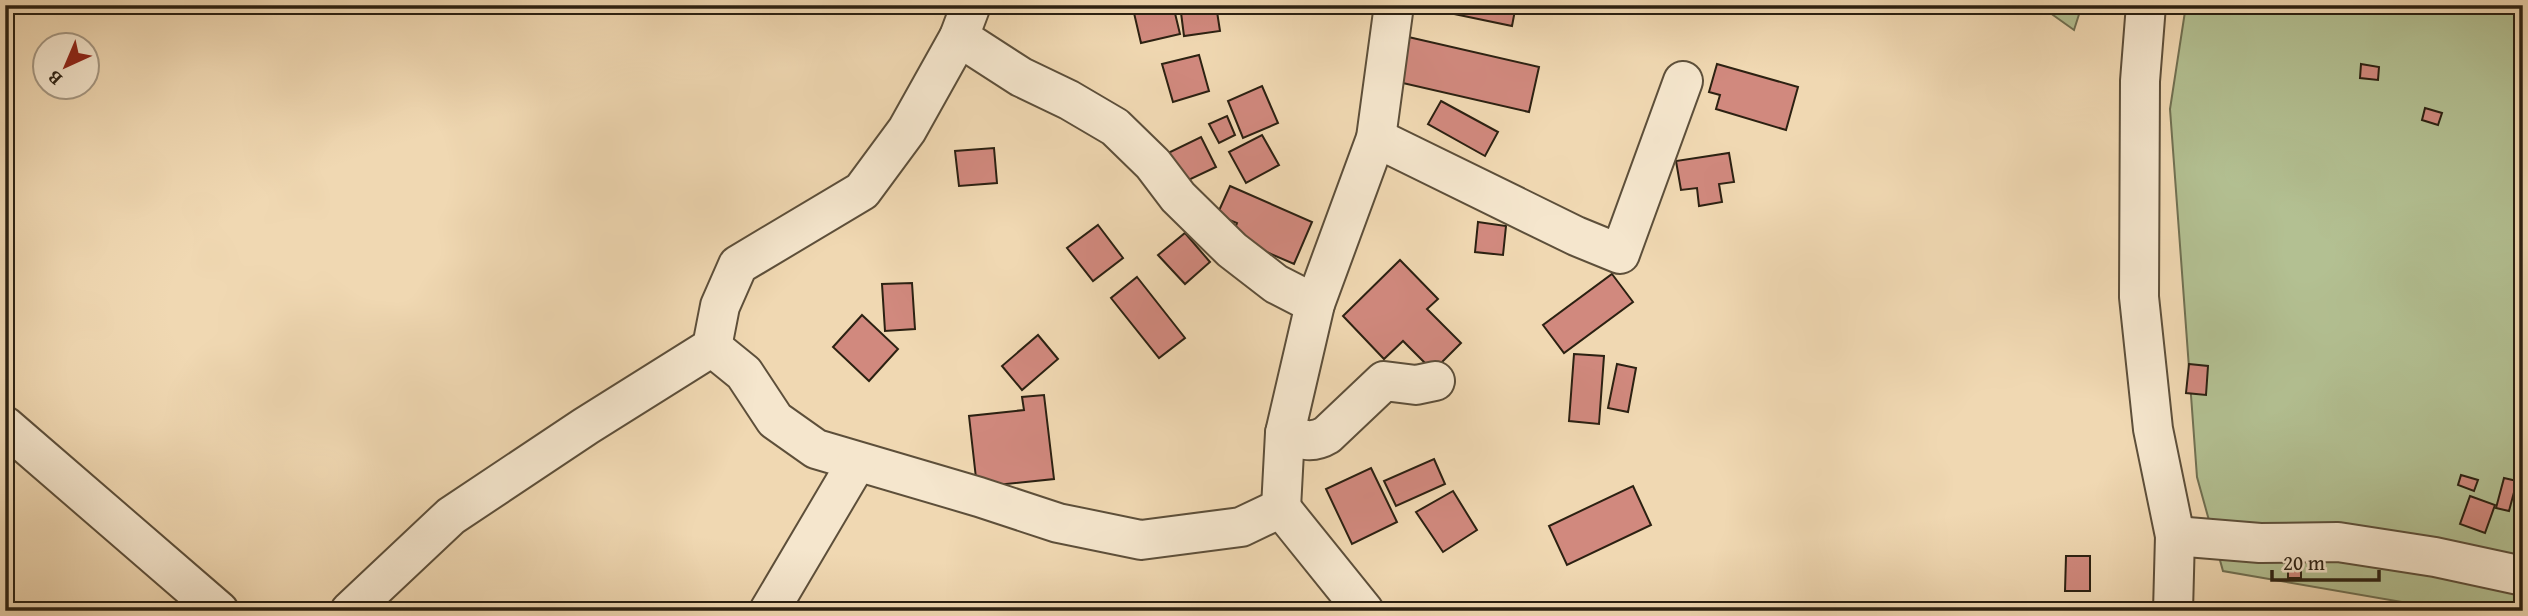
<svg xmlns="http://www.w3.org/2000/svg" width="2528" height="616" font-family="'Gentium Book Plus',serif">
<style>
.green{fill:#b3c092;stroke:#707052;stroke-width:2}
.building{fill:#d1897e;stroke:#2c2112;stroke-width:2}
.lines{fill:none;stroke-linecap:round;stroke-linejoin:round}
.minor-casing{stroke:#5d4f3a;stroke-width:42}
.minor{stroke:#f5e6cd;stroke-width:38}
</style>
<rect width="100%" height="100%" fill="#f0d8b2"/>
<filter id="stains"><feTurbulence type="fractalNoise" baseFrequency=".00286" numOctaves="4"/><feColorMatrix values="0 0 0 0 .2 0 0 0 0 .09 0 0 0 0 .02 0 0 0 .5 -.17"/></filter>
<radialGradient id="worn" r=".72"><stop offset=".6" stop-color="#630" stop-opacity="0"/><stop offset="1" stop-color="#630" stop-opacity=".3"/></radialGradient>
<!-- green -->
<g class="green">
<path d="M2039 5H2082L2074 30Z"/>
<path d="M2186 5H2523V611H2454L2223 571 2197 477 2170 109Z"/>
</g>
<!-- building -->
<g class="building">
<path d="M1166 5H1173L1180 34 1141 43 1134 13Z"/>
<path d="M1180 5H1216L1220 31 1184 36Z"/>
<path d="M1411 5H1516L1512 26Z"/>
<path d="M1404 36 1539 67 1529 112 1394 81Z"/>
<path d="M1199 55 1209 91 1173 102 1162 64Z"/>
<path d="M1717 64 1798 87 1786 130 1716 109 1720 95 1709 92Z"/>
<path d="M2361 64 2379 67 2378 80 2360 78Z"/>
<path d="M1262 86 1278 123 1243 138 1228 101Z"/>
<path d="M1441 101 1498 132 1485 156 1428 124Z"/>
<path d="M2425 108 2442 113 2438 125 2422 120Z"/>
<path d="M1227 116 1235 135 1219 143 1209 124Z"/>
<path d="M1262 135 1279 165 1246 183 1229 152Z"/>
<path d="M1201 137 1216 167 1178 185 1164 155Z"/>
<path d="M994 148 997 183 959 186 955 151Z"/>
<path d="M1729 153 1734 182 1719 184 1722 202 1699 206 1697 188 1681 190 1676 161Z"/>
<path d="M1230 186 1312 222 1294 264 1232 237 1237 223 1217 215Z"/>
<path d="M1478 222 1506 226 1503 255 1475 252Z"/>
<path d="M1098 225 1123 258 1093 281 1067 248Z"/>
<path d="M1185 233 1210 262 1185 284 1158 255Z"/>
<path d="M1400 260 1438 299 1427 309 1461 343 1433 371 1403 341 1384 359 1343 316Z"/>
<path d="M1612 274 1633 302 1564 353 1543 325Z"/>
<path d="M1137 277 1185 338 1159 358 1111 298Z"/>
<path d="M912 283 915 329 885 331 882 284Z"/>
<path d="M862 315 898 349 869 381 833 347Z"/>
<path d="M1038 335 1058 359 1022 390 1002 366Z"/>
<path d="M1574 354 1604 356 1599 424 1569 421Z"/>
<path d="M1617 364 1636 368 1628 412 1608 408Z"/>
<path d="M2189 364 2208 366 2206 395 2186 393Z"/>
<path d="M1044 395 1054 479 977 487 969 416 1024 410 1022 397Z"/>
<path d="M1434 459 1445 484 1396 506 1384 481Z"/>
<path d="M1371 468 1397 522 1352 544 1326 489Z"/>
<path d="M2461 475 2478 480 2474 491 2458 485Z"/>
<path d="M2504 478 2517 481 2509 511 2496 508Z"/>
<path d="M1633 486 1651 525 1567 565 1549 526Z"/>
<path d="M1453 491 1477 530 1443 552 1416 512Z"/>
<path d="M2470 496 2495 505 2485 533 2460 524Z"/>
<path d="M2066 556H2090V591H2065Z"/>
<rect x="2288" y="562" width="13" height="16"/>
</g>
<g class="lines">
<!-- minor casing -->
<g class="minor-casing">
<g id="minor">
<path d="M2146 5 2140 81 2139 297 2153 429 2175 536 2173 611"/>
<path d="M959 37 1021 77 1069 100 1115 127 1153 164 1178 197 1232 250 1276 284 1315 304"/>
<path d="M1376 138 1576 236 1620 254 1683 81"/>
<path d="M712 347 744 373 775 420 816 449 979 497 1058 523 1141 540 1241 527 1281 508 1364 611"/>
<path d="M5 426 219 611"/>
<path d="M1285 433C1301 440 1312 444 1327 435L1384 381 1416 385 1435 381"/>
<path d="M1281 508 1285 433 1315 304 1376 138 1394 5"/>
<path d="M2175 536 2260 543 2338 542 2435 557 2523 576"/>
<path d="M350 611 451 516 586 426 712 347 720 306 738 265 862 191 907 130 959 37 971 5"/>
<path d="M769 611 857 462"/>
</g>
</g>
<!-- minor -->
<use href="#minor" class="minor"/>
</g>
<!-- margin -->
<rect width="2528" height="616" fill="none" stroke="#f0d8b2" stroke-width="28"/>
<rect x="7" y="7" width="2514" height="602" fill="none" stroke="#2c2112" stroke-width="3.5"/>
<rect x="14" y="14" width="2500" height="588" fill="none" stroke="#2c2112" stroke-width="2"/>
<!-- north arrow -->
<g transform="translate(66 66) rotate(224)"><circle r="33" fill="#f5e6cd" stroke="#a59782" stroke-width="2"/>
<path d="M0-5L12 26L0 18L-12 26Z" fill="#8f2418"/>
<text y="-10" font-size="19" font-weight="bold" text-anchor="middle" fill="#2c2112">B</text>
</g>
<!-- scale -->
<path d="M2272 570v10h107v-10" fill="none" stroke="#2c2112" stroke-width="3.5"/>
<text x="2283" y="570" font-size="21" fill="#2c2112" stroke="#f5e6cd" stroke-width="5" paint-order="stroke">20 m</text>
<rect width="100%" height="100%" filter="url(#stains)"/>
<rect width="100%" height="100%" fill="url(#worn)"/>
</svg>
